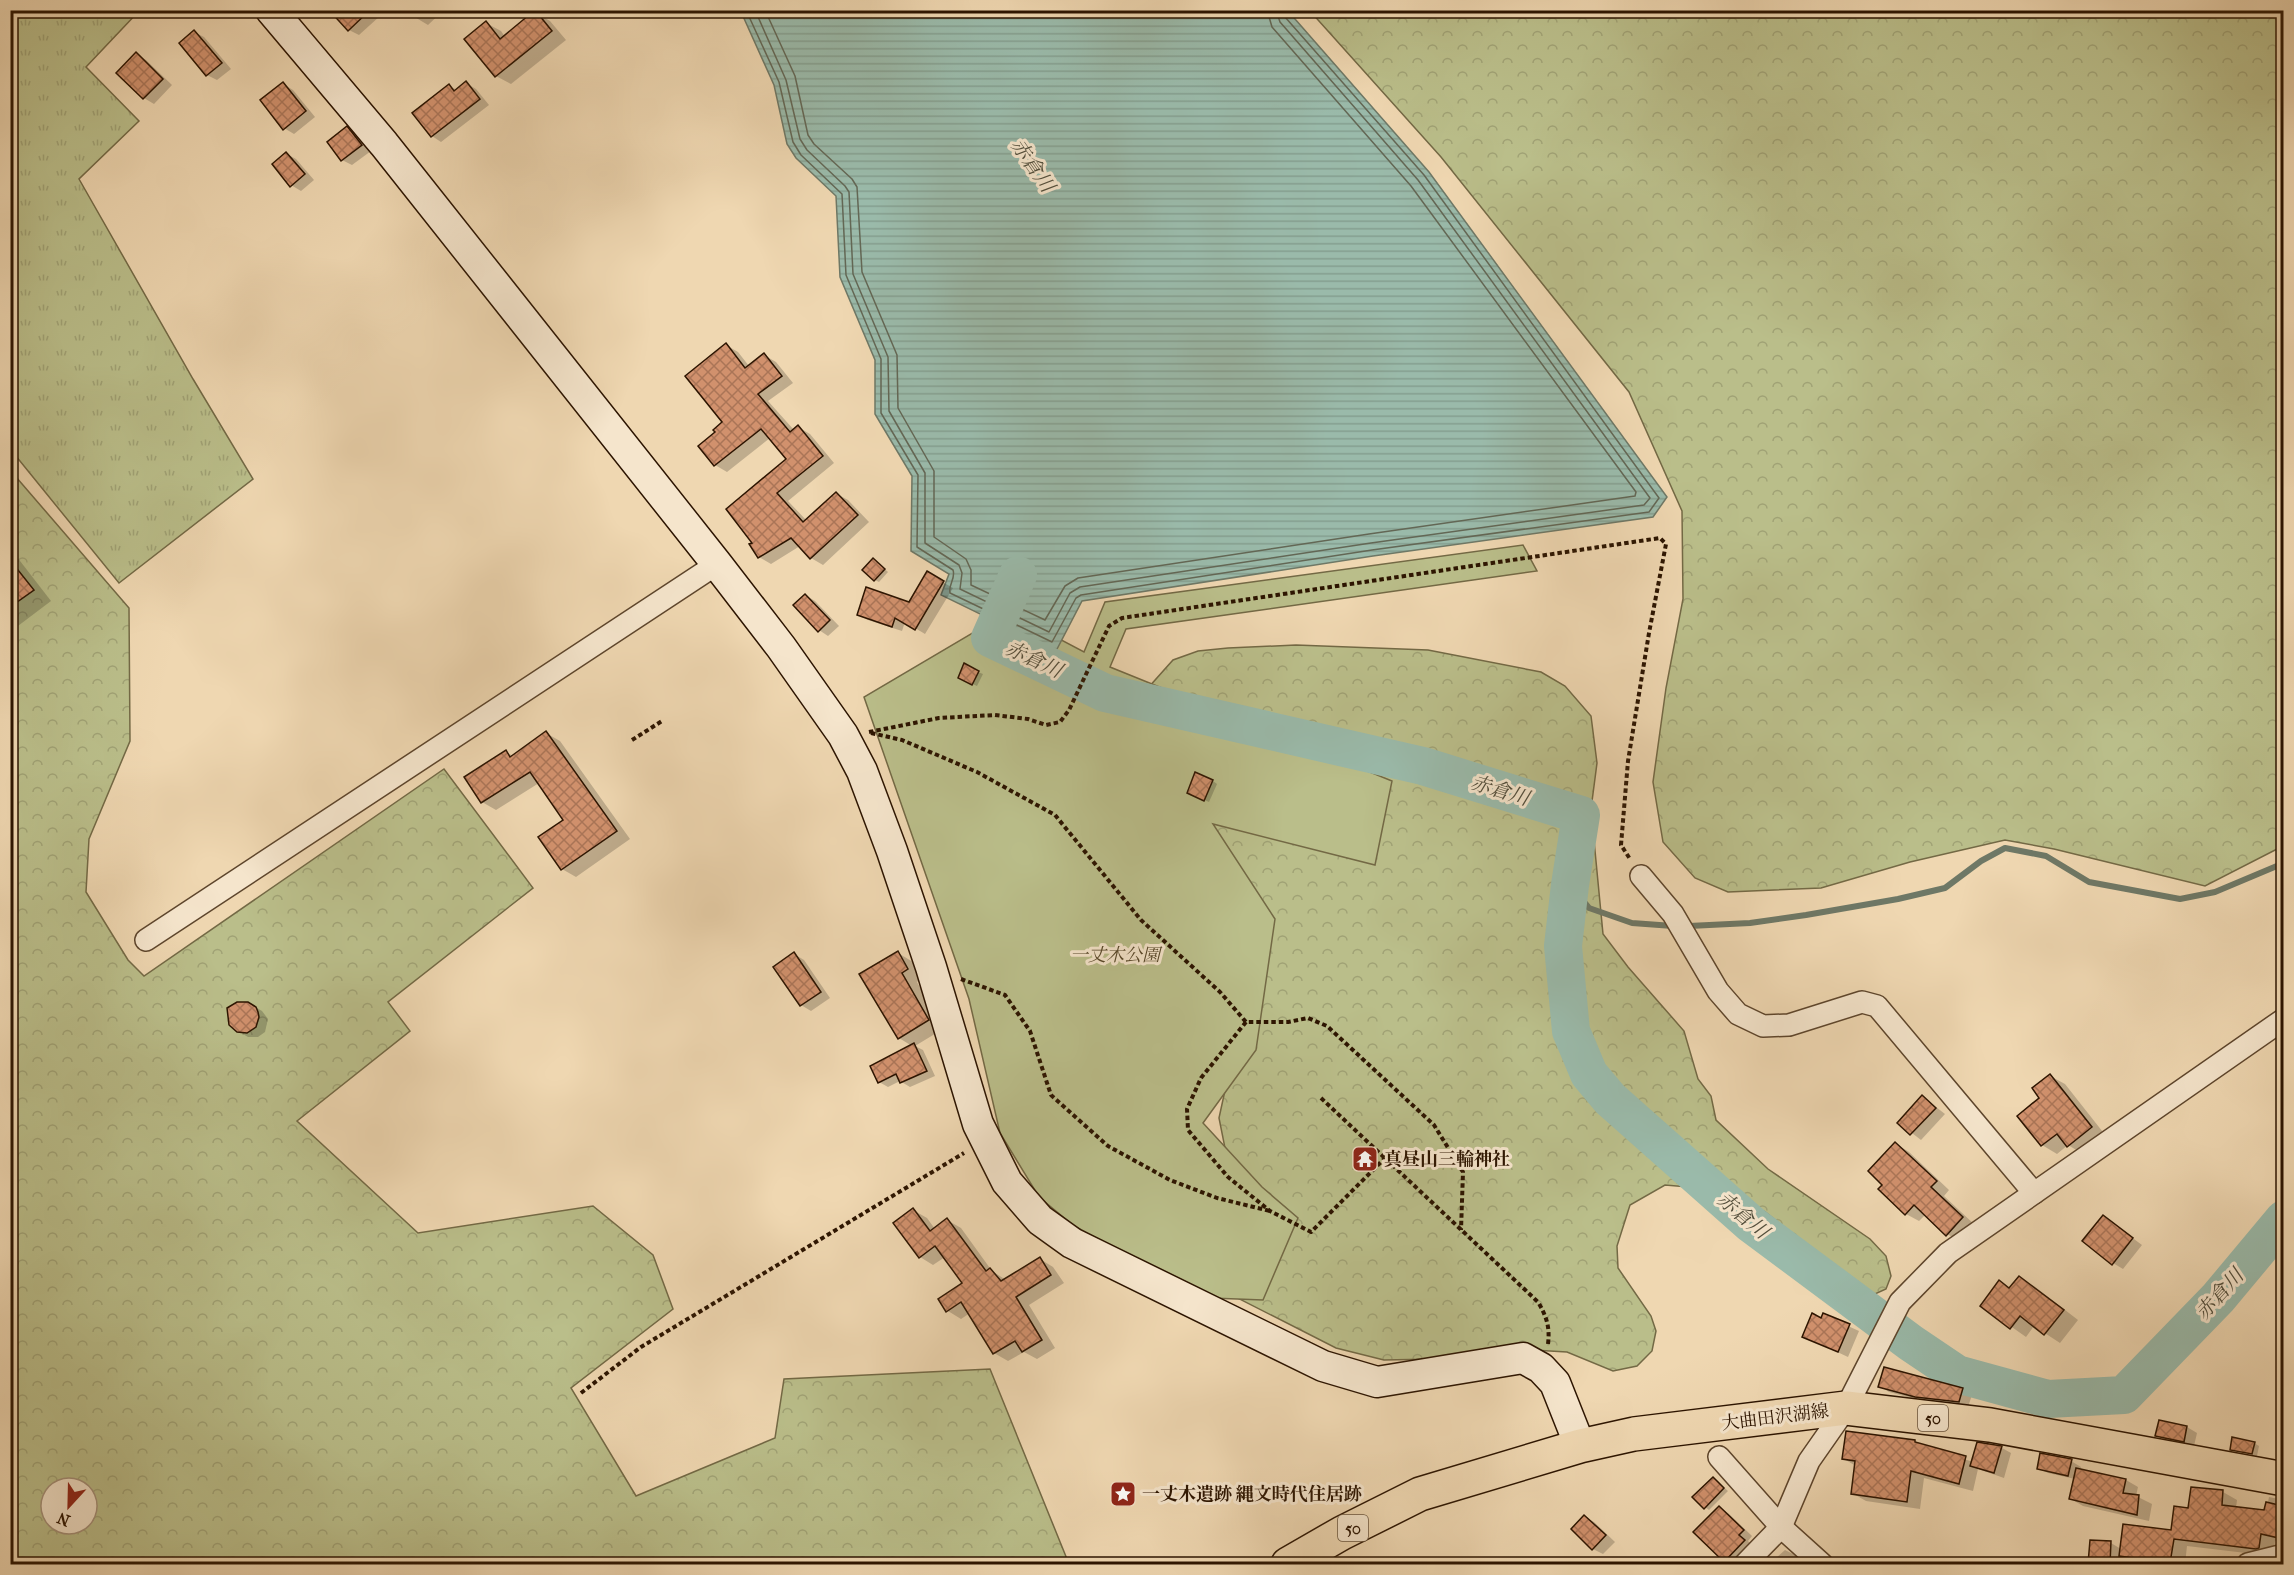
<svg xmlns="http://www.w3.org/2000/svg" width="2294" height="1575" font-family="'IM FELL French Canon','Noto Serif JP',serif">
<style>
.grass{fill:url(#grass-tufts);stroke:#736945;stroke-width:1.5}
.forest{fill:url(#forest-crowns);stroke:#736945;stroke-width:1.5;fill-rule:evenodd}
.park{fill:#babe8a;stroke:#736945;stroke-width:1.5}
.water{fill:url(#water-rules);stroke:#6e7866;stroke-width:1.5}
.shadow{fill:#0003}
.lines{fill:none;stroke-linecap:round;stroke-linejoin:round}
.shore{stroke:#636755;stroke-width:1.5}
.stream{stroke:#6e7866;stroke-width:6}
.river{stroke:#9abaaa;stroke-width:38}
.building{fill:url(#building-cross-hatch);stroke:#2c1400;stroke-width:1.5}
.street-casing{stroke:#5d452c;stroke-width:24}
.secondary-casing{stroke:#2c1400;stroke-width:33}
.primary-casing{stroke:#2c1400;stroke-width:36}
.path{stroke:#2c1400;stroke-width:4;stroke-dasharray:4.5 3;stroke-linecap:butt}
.street{stroke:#f5e5cc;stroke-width:21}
.secondary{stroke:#f5e5cc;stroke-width:30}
.primary{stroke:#efd7b1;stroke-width:33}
.labels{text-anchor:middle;stroke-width:6;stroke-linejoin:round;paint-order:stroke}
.shield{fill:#f5e5cc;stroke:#68533d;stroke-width:1.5}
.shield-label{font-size:16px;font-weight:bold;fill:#2c1400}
.park-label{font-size:18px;font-style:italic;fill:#574729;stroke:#f5e5cc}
.poi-label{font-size:18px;font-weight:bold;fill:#2c1400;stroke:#f5e5cc;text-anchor:start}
.street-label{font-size:18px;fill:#2c1400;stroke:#f5e5cc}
.water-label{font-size:20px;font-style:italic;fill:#524e3c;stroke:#f5e5cc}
</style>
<defs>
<pattern id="grass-tufts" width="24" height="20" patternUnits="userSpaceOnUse" patternTransform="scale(1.5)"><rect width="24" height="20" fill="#babe8a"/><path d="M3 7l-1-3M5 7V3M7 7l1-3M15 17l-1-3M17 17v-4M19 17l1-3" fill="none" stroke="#a0a275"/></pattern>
<pattern id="forest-crowns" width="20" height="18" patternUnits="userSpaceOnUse" patternTransform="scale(1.5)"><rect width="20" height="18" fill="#babe8a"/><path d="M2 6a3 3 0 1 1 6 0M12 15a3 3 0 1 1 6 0" fill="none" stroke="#a0a275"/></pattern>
<pattern id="water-rules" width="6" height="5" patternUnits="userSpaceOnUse" patternTransform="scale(1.5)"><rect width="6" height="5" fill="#9abaaa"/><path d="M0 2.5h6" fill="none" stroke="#859f90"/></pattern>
<pattern id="building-cross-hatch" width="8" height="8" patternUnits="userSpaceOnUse" patternTransform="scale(1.5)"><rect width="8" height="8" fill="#d1916d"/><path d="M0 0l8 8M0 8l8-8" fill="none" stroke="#aa7557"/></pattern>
</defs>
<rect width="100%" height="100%" fill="#efd7b1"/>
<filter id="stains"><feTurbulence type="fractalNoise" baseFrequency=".00333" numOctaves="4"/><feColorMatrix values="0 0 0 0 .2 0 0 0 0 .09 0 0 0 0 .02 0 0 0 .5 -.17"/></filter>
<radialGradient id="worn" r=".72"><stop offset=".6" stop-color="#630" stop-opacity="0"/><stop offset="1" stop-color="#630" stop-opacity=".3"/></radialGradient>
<!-- grass -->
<path class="grass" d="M10 11H139L86 67 139 121 79 179 193 379 253 479 119 583 11 450Z"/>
<!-- forest -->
<g class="forest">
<path d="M1310 11H2283V846L2205 886 2054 849 2005 840 1910 862 1821 888 1728 892 1695 878 1663 842 1653 782 1666 688 1683 599 1682 511 1629 392 1441 157Z"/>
<path d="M10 470 129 608 130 741 89 839 86 892 128 960 144 976 444 769 533 888 388 1002 410 1031 297 1121 418 1233 593 1206 653 1255 673 1309 571 1388 636 1496 775 1438 784 1379 990 1369 1069 1564H11ZM51 1488H87V1524H51Z"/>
<path d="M1296 645 1428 650 1541 672 1565 686 1591 716 1597 763 1591 809 1603 934 1628 967 1684 1031 1698 1079 1711 1096 1716 1120 1768 1169 1870 1239 1886 1256 1891 1276 1886 1289 1875 1294 1854 1287 1829 1269 1802 1241 1765 1212 1724 1190 1665 1185 1630 1205 1617 1246 1618 1268 1651 1316 1656 1331 1652 1351 1637 1366 1613 1371 1567 1352 1496 1348 1436 1359 1384 1360 1336 1348 1155 1256 1228 1163 1219 1118 1229 1072 1123 716 1173 660 1198 651 1228 648Z"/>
</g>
<!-- park -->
<path class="park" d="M1523 545 1537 571 1126 629 1110 667 1392 781 1375 865 1213 824 1275 919 1256 1050 1203 1123 1262 1187 1298 1218 1263 1300 1211 1298 1074 1226 1039 1197 1000 1133 969 999 864 697 1008 612 1084 652 1105 602Z"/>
<!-- water -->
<path class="water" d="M738 11H1288L1429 172 1667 497 1653 517 1373 556 1082 601 1056 651 941 595 949 574 911 551 912 476 875 414V360L840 277 836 196 796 158 787 144 774 85 742 14Z"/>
<!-- shadow -->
<g class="shadow">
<path d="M341 10H375L380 16 359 35 349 30Z"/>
<path d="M408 10H444L428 25 413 16Z"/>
<path d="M535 12 550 21 566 40 511 84 496 76 486 23 501 31 505 37Z"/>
<path d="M194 32 204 37 231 69 217 80 207 75Z"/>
<path d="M136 54 146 60 172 85 154 104 144 98 118 73Z"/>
<path d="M466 83 476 89 489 105 441 142 432 136 449 86 457 90Z"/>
<path d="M283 84 293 90 315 117 294 134 284 128Z"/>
<path d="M347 128 356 134 371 151 352 165 342 160Z"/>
<path d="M287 154 296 159 314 180 301 191 291 185Z"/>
<path d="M726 345 738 352 749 366 764 355 776 362 793 383 768 401 794 430 798 427 810 434 834 463 788 501 807 521 837 494 848 500 869 522 823 565 811 558 800 546 771 564 759 557 752 545 788 459 770 438 727 472 715 465 717 432 724 422Z"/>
<path d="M10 548 51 601 10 632Z"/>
<path d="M877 562 888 572 879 582 875 580Z"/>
<path d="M927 573 953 588 925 634 905 622 902 631 868 620 858 615 909 603Z"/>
<path d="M805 595 815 601 839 626 828 636 819 630Z"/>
<path d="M10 653 15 660 10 663Z"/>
<path d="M978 672 983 674 977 686 964 680Z"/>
<path d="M546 733 560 741 630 839 576 877 562 869 565 820 539 783 496 810 482 802 506 752 513 756Z"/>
<path d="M1213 781 1217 784 1209 802 1193 795Z"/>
<path d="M898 953 913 962 923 978 917 982 943 1029 915 1046 923 1050 935 1076 910 1087 900 1081 888 1087 879 1082 912 1046 899 1038Z"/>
<path d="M794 954 804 960 830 998 811 1011 801 1005Z"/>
<path d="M252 1005 262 1011 268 1019 265 1032 258 1037H248L238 1031Z"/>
<path d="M2050 1076 2065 1084 2106 1136 2083 1154 2068 1145 2057 1154 2042 1145 2019 1116 2042 1098Z"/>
<path d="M1923 1097 1945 1114 1921 1140 1899 1123Z"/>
<path d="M1896 1144 1909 1152 1949 1190 1944 1196 1976 1226 1961 1242 1947 1234 1926 1214 1919 1221 1906 1214 1884 1185Z"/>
<path d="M913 1210 927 1218 935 1229 947 1220 961 1228 992 1271 1006 1280 1040 1259 1053 1267 1064 1283 1029 1305 1055 1348 1037 1359 1024 1352 1008 1361 994 1353 970 1313 961 1319 948 1311 964 1283 945 1257 933 1265 920 1257Z"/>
<path d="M2103 1216 2142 1245 2123 1269 2113 1263Z"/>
<path d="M2019 1278 2034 1286 2078 1320 2060 1343 2034 1326 2026 1337 1982 1306 2000 1282 2010 1289Z"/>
<path d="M1824 1315 1859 1331 1848 1357 1803 1336 1822 1320Z"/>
<path d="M1880 1386 1962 1390 1972 1395 1968 1407 1923 1401 1889 1392Z"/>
<path d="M2160 1422 2187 1427 2197 1433 2194 1446 2167 1441 2157 1436Z"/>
<path d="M1914 1442 1973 1462 1978 1444 2002 1448 2011 1453 2004 1478 1978 1469 1973 1491 1924 1478 1920 1509 1866 1501 1852 1493 1856 1466 1844 1459Z"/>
<path d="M2254 1443 2259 1446 2257 1456 2231 1449Z"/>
<path d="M2071 1461 2081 1467 2080 1470 2126 1480 2138 1487 2136 1496 2152 1504 2149 1521 2083 1506 2071 1499 2075 1479 2048 1473 2038 1468Z"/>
<path d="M1713 1478 1728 1491 1709 1510 1705 1507Z"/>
<path d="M2192 1488 2223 1492 2237 1500 2236 1508 2266 1512 2269 1497 2284 1500V1543L2275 1541 2273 1556H2271L2187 1546 2185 1564 2134 1563 2120 1555V1564H2090L2091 1541 2111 1543 2121 1549 2173 1532 2189 1510Z"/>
<path d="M1719 1507 1728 1513 1752 1536 1748 1541 1754 1547 1737 1564 1725 1561 1695 1532Z"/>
<path d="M1585 1517 1594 1522 1615 1542 1603 1554 1593 1549Z"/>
<path d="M1785 1550 1795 1555 1804 1564H1769Z"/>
</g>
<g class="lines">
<!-- shore -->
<g class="shore">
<path d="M746 10 779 82 793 142 801 155 842 194 846 275 881 359V413L918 475 917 547 953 570C956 578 948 585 950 593L1052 642 1076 598 1081 595 1372 550 1649 512 1659 498 1424 175 1285 17 1284 10"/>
<path d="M755 10 786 80 800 139 807 150 845 186 849 192 853 274 888 357 889 411 925 473V543L959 565 962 573 960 589 1049 632 1070 593 1080 587 1371 543 1644 505 1650 498 1418 180 1280 22 1276 10"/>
<path d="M765 10 795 76 808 135 814 144 852 179 857 187 862 272 897 355 898 408 934 471V537L966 559 971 570V585L1045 620 1065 586 1078 578 1369 534 1635 496 1636 492 1411 186 1272 27 1267 10"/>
</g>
<!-- stream -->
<g class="stream">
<path d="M1570 885 1589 908 1632 923 1673 926"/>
<path d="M1689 926 1750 923 1806 915 1898 899 1945 888 1981 861 2005 848 2046 856 2089 882 2180 899 2215 892 2284 863"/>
</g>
<!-- river -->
<path class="river" d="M1018 575 990 638 1105 693 1423 766 1581 815 1570 885 1563 946 1571 1031 1589 1074 1610 1099 1751 1224 1911 1343 1957 1374 2048 1399 2124 1395 2218 1298 2284 1219"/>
</g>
<!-- building -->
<g class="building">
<path d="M329 10H370L348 31Z"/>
<path d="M535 10 552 31 495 77 464 39 486 21 500 39Z"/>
<path d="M194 30 222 63 206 76 179 43Z"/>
<path d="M136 52 163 79 143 99 116 73Z"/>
<path d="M466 81 480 99 431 137 412 113 449 84 454 91Z"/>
<path d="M283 82 306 111 283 130 260 100Z"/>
<path d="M347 126 362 145 341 161 327 142Z"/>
<path d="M286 152 305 174 290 187 272 164Z"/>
<path d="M726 343 745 368 764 353 782 376 758 394 790 432 798 425 823 456 777 493 803 522 836 492 858 515 810 559 791 538 758 558 749 544 752 543 726 509 786 459 761 429 714 466 698 446 715 432 713 430 722 422 685 376Z"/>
<path d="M873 558 885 569 874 581 862 570Z"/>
<path d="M10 560 34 590 10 607Z"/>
<path d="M927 571 944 581 915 630 895 618 892 627 857 615 866 587 909 602Z"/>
<path d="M805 594 830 620 818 632 793 605Z"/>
<path d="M964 663 979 671 972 685 958 678Z"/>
<path d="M546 731 617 831 561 870 538 837 563 820 530 772 481 803 464 777 506 750 510 757Z"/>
<path d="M1195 772 1213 780 1204 801 1187 793Z"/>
<path d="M898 951 908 969 902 973 929 1020 898 1039 859 974Z"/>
<path d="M794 952 821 992 800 1006 773 967Z"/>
<path d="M237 1002H248L256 1007 258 1012 259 1017 256 1027 247 1033 237 1032 229 1025 227 1008Z"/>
<path d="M914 1043 927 1071 900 1083 896 1074 878 1083 870 1066Z"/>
<path d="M2050 1074 2092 1127 2067 1147 2057 1134 2041 1146 2017 1116 2039 1098 2032 1088Z"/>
<path d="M1922 1095 1936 1108 1910 1135 1897 1123Z"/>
<path d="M1895 1142 1937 1181 1931 1187 1963 1217 1946 1236 1914 1205 1905 1215 1878 1189 1882 1185 1868 1171Z"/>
<path d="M913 1208 930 1231 947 1218 986 1271 990 1268 1001 1281 1040 1257 1051 1275 1016 1297 1042 1340 1022 1352 1015 1341 993 1354 961 1302 946 1312 938 1299 962 1283 935 1246 919 1258 893 1223Z"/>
<path d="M2103 1215 2133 1238 2112 1265 2082 1241Z"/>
<path d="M2019 1276 2064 1310 2044 1335 2020 1316 2010 1329 1980 1306 1999 1280 2009 1288Z"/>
<path d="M1812 1313 1821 1318 1823 1313 1850 1324 1838 1352 1802 1337Z"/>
<path d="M1884 1367 1963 1388 1959 1402 1915 1397 1878 1387Z"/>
<path d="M2159 1420 2187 1426 2184 1442 2155 1436Z"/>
<path d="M1846 1431 1915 1440V1442L1966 1456 1959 1484 1911 1471 1907 1502 1851 1494 1855 1461 1842 1459Z"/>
<path d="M2232 1437 2255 1442 2252 1454 2230 1450Z"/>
<path d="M1977 1442 2002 1446 1994 1473 1970 1466Z"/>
<path d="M2040 1453 2072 1459 2068 1476 2037 1469Z"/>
<path d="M2076 1468 2126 1479 2123 1493 2139 1495 2137 1515 2069 1499Z"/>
<path d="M1713 1477 1724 1488 1704 1509 1692 1497Z"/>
<path d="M2191 1487 2223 1490 2222 1505 2264 1510 2266 1502 2283 1506V1539L2261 1534 2259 1548 2256 1549 2174 1539 2170 1563 2119 1556 2123 1524 2171 1530 2174 1506 2188 1508Z"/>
<path d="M1719 1506 1744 1530 1739 1535 1745 1540 1724 1562 1693 1532Z"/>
<path d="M1584 1515 1606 1535 1592 1550 1571 1529Z"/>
<path d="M2090 1540 2111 1541 2110 1564H2088Z"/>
</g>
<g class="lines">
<!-- street casing -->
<g class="street-casing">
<g id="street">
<path d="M1641 876 1673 914 1718 991 1738 1014 1763 1026 1789 1025 1862 1002 1877 1006 2034 1193"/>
<path d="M146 940 717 564"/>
<path d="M1719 1457 1781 1527 1822 1564"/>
<path d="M1745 1564 1781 1527 1809 1461 1846 1408 1900 1302 1948 1253 2284 1019"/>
<path d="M2248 1564 2284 1555"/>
</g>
</g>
<!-- secondary casing -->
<g class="secondary-casing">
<path id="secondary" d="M271 10 384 144 717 564 781 647 843 735 862 771 892 851 931 967 978 1124 1007 1182 1040 1220 1072 1243 1323 1366 1377 1382 1523 1358 1541 1368 1555 1383 1580 1446"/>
</g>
<!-- primary casing -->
<g class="primary-casing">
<path id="primary" d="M1288 1564 1342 1533 1420 1494 1580 1446 1634 1434 1846 1408 1990 1425 2284 1479"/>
</g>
<!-- path -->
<g class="path">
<path d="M869 732 939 718 995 715 1028 719 1046 725 1060 722 1069 710 1109 626 1122 618 1660 538 1666 544 1649 633 1628 761 1621 845 1630 859"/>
<path d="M871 733 902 740 977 772 1055 815 1141 920 1220 992 1246 1022H1288L1308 1018 1327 1026 1434 1125 1463 1172 1461 1230"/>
<path d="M632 740 662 721"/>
<path d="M961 979 1005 995 1030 1031 1051 1095 1108 1146 1170 1180 1217 1198 1270 1211"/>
<path d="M1246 1022 1201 1078 1187 1109 1188 1130 1228 1177 1270 1211 1311 1232 1385 1158"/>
<path d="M1321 1098 1538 1302C1547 1317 1550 1328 1548 1344"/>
<path d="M581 1393 641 1347 964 1153"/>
</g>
<!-- street -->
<use href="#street" class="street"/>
<!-- secondary -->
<use href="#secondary" class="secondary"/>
<!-- primary -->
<use href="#primary" class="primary"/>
</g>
<!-- icons -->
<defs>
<g id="temple-square" transform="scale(1.35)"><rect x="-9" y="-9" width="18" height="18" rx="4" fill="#8f2418" stroke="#f5e5cc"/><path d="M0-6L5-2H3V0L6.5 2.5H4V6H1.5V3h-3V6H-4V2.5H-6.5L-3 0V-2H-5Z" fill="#fff"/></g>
<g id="sight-square" transform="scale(1.35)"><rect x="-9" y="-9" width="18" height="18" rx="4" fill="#8f2418" stroke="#f5e5cc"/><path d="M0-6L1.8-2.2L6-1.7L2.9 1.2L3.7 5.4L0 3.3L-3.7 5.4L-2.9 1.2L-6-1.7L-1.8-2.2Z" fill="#fff"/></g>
</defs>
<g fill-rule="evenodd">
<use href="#temple-square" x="1365" y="1159"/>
<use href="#sight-square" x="1123" y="1494"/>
</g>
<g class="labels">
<!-- shield labels -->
<g class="shield">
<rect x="1918" y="1405" width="30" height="26" rx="4.5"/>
<rect x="1338" y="1515" width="30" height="26" rx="4.5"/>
</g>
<g class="shield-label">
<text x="1933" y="1424">50</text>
<text x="1353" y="1534">50</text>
</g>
<!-- park labels -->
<g class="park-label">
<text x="1115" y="961">一丈木公園</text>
</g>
<!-- poi labels -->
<g class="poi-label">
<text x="1384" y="1165">真昼山三輪神社</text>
<text x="1142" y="1500">一丈木遺跡 縄文時代住居跡</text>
</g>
<!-- street labels -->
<g class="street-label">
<text transform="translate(1775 1417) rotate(-7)" y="6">大曲田沢湖線</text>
</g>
<!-- water labels -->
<g class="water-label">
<text transform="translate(1033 165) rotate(55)" y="7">赤倉川</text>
<text transform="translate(1034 659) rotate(25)" y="7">赤倉川</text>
<text transform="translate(1500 790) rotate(17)" y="7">赤倉川</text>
<text transform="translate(1743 1215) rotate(40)" y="7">赤倉川</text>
<text transform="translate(2219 1294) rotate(-48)" y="7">赤倉川</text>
</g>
</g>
<!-- margin -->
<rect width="2294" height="1575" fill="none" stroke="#efd7b1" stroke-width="36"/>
<rect x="12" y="12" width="2270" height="1551" fill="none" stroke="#2c1400" stroke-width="3"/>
<rect x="18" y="18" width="2258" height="1539" fill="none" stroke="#2c1400" stroke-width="1.5"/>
<!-- north arrow -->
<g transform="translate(69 1506) rotate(202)"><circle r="28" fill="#f5e5cc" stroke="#a5917a" stroke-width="1.5"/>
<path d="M0-4.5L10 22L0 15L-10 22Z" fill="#8f2418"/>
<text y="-9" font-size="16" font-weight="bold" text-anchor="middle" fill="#2c1400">N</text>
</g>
<rect width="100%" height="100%" filter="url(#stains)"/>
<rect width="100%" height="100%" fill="url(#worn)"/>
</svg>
